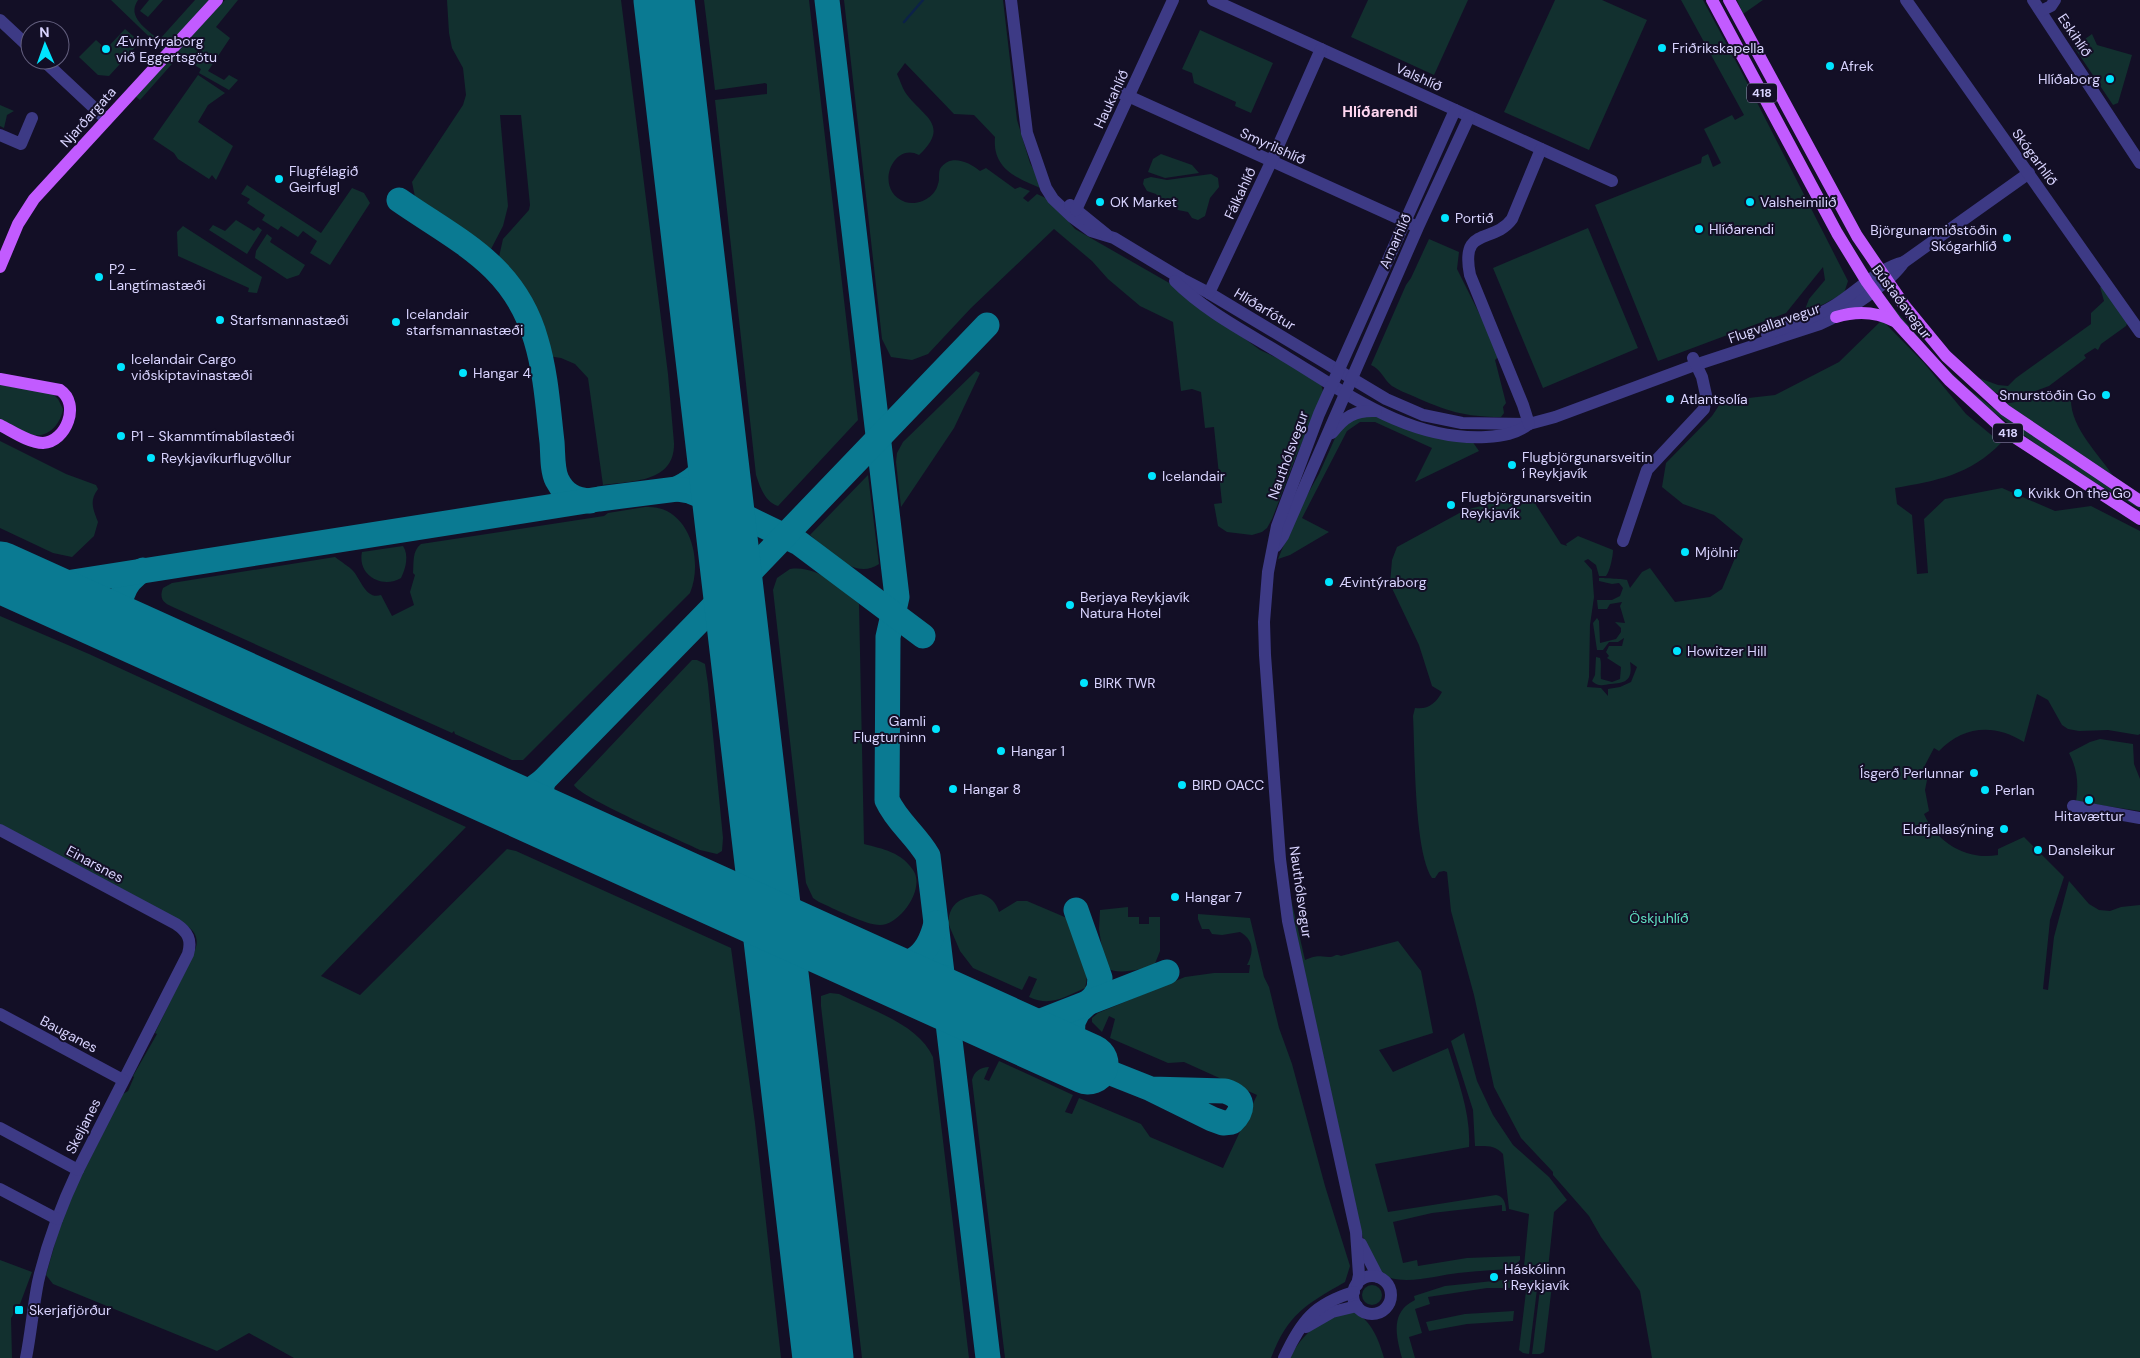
<svg xmlns="http://www.w3.org/2000/svg" width="2140" height="1358" font-family="'DM Sans',sans-serif">
<style>
.green{fill:#12302f}
.lines{fill:none;stroke-linecap:round;stroke-linejoin:round}
.stream{stroke:#0c2248;stroke-width:2.5}
.taxiway{stroke:#0a7a92;stroke-width:25}
.runway{stroke:#0a7a92;stroke-width:61}
.minor{stroke:#3d3a85;stroke-width:12}
.major{stroke:#c25bff;stroke-width:12}
.poi-dot{fill:#00e5ff;stroke:#130f26;stroke-width:2}
.labels{text-anchor:middle;stroke-width:4;stroke-linejoin:round;paint-order:stroke}
.shield{fill:#130f26;stroke:#9e99be;stroke-width:1}
.shield-label{font-size:12px;font-weight:bold;fill:#d9d4ff}
.street-label{font-size:14px;fill:#d9d4ff;stroke:#130f26}
.poi-label{font-size:14px;fill:#d9d4ff;stroke:#130f26;text-anchor:start}
.park-label{font-size:14px;fill:#5fe0c0;stroke:#130f26}
.neighbourhood-label{font-size:15px;font-weight:bold;fill:#ffd6f0;stroke:#130f26}
</style>
<rect width="100%" height="100%" fill="#130f26"/>
<!-- green -->
<g class="green">
<path d="M111 0H138C126 17 147 29 159 40L195 0H211L164 51Z"/>
<path d="M149 0H163L148 17 140 11Z"/>
<path d="M225 0H238L216 27 230 38 208 71 224 80 229 75 238 80 229 90 199 73 201 69 179 56 140 100 135 96Z"/>
<path d="M447 0H621L668 374 674 443C675 483 632 481 603 485L588 378 575 364 561 358 548 356C544 332 536 310 523 289 516 279 505 269 499 257L503 239 529 210 530 205 521 115H500L508 206 503 226 491 249 416 202 412 182 463 105 466 95 463 68 452 48 449 33Z"/>
<path d="M704 0H809L858 420 778 506C765 502 760 487 756 475L715 100 767 94V84L765 83 715 90Z"/>
<path d="M844 0H1003L1017 120 1030 163 1045 190C1019 179 992 170 995 137L974 115 954 114 905 63 897 74C900 80 902 87 905 92 921 116 952 124 919 155 893 141 873 190 905 202 918 206 935 198 938 184 940 179 938 174 940 169 950 153 969 162 980 171L986 168 1015 189 1020 187 1030 191 1023 198 1028 202 1037 194 1050 200 1075 229 1171 284 1260 350 1303 370 1320 380 1324 395 1297 454 1272 519 1267 528 1262 532 1252 535 1227 532 1218 526 1214 504 1222 503 1214 427 1205 428 1201 392 1192 389 1181 391 1173 322 1140 306 1108 279 1092 261 1054 229 971 308 928 354 912 360 891 357 882 339Z"/>
<path d="M1368 0H1468L1434 75 1351 37Z"/>
<path d="M1555 0H1602L1647 20 1589 150 1504 112Z"/>
<path d="M1681 0H1703L1740 69 1848 281 1844 293 1824 304 1804 312 1809 299 1825 280 1823 267 1786 313 1658 361 1595 205 1701 163 1702 157 1708 154 1713 167 1721 163 1704 129 1732 115 1735 120 1744 115Z"/>
<path d="M1737 0H1763L1743 14Z"/>
<path d="M125 29 140 42 109 76 98 75 79 57 96 40 106 49Z"/>
<path d="M1200 30 1273 63 1251 113 1235 106 1236 102 1194 83 1192 73 1182 69Z"/>
<path d="M2092 34 2097 45 2132 55 2118 103 2113 105 2074 47Z"/>
<path d="M198 75 225 93 208 105 198 122 233 146 216 180 212 175 209 179 178 159 174 153 153 139Z"/>
<path d="M0 105 14 111 7 115 4 128 0 126Z"/>
<path d="M1161 154 1192 165 1199 173 1165 178 1148 172 1153 159Z"/>
<path d="M1211 174 1218 178 1219 187 1210 198 1205 216 1198 220 1192 218 1188 212 1178 210 1173 204 1162 201 1156 194 1147 191 1143 184 1144 179 1151 177 1167 180Z"/>
<path d="M247 185 321 233 352 188 364 193 370 203 330 265 310 253 317 241 303 231 298 237 281 226 278 230 262 220 265 215 247 203 250 199 241 194Z"/>
<path d="M236 220 254 231 258 227 262 230 247 254 209 230 213 225 225 231Z"/>
<path d="M183 226 262 277 257 293 248 292 249 288 178 256 177 232Z"/>
<path d="M1588 228 1638 348 1543 388 1493 268Z"/>
<path d="M267 234 272 238 270 242 305 265 299 275 287 279 255 258 256 251Z"/>
<path d="M1429 239 1459 252 1457 269 1484 323 1498 357 1495 360 1506 403 1503 407 1504 413 1501 417C1465 417 1446 411 1413 396 1406 393 1398 390 1392 386 1383 379 1382 370 1371 365L1406 285 1411 278Z"/>
<path d="M2100 287 2110 288 2128 321 2126 326 2101 344 2098 350 2095 348 2084 355 2086 358 2049 386 2027 394 2014 396 1986 391 1976 377 1998 385 2008 386 2016 378 2091 324V313L2104 301Z"/>
<path d="M1887 300 1937 359 1967 388 1993 408 2140 503V509L2067 466 2029 439 1963 389 1912 336Z"/>
<path d="M1882 320 1924 363 1966 414 2001 443C1970 475 1936 481 1895 488L1897 504 1912 515 1917 574 1928 573 1924 519 1945 499 2002 488 2055 511 2091 506 2140 531V734L2138 735 2108 730 2079 731 2068 729 2062 725 2048 700 2037 694 2024 742C1994 723 1963 726 1939 751L1934 748 1924 767 1929 770 1925 790 1929 811 1924 814C1936 842 1967 861 1998 855V849L2024 837 2064 877 2050 920 2043 989 2048 990 2054 937 2069 881 2089 904 2099 910 2110 911 2121 907 2140 905V1358H1652L1640 1291 1601 1237 1589 1216 1553 1175V1172L1521 1138 1494 1087 1474 995 1451 911 1447 872 1444 871 1439 872 1435 878H1432C1414 852 1415 751 1413 716L1415 708C1428 710 1436 703 1442 692L1432 686 1419 645 1390 584 1392 560 1397 547 1465 510 1529 494 1561 544 1567 546 1566 544 1578 536 1613 550C1613 556 1610 571 1606 576H1599L1596 565 1588 559 1584 561 1592 570 1594 597 1590 625 1589 677 1587 687 1601 688 1608 696V689L1620 687 1631 682 1637 667 1630 662C1633 680 1626 683 1611 684 1603 685 1598 687 1592 681L1595 675 1596 657 1600 658C1602 664 1600 671 1601 679L1612 682 1620 679 1621 667 1607 658 1609 656 1606 652 1609 646H1622L1624 638 1618 642H1609L1603 650H1597L1593 623 1597 618 1599 621 1600 643 1616 639 1621 632V628L1615 622 1625 623 1620 606 1622 602 1610 604 1607 609H1598L1597 600H1612L1620 596 1623 588 1619 583 1612 584 1599 581V578C1604 578 1625 579 1627 580L1630 588 1642 572 1650 568 1675 602 1710 597 1722 589 1743 539 1714 515 1683 504 1662 487 1666 463 1712 416 1722 401 1775 395 1839 362Z"/>
<path d="M976 371 980 373 954 428 901 507 896 462 897 453 903 442Z"/>
<path d="M0 385 52 393 58 399 63 409C61 423 49 438 33 435 22 433 10 425 0 420Z"/>
<path d="M2061 389 2071 396C2069 428 2099 453 2115 479L2003 404C2024 401 2042 399 2061 389Z"/>
<path d="M1365 414 1472 441 1479 451 1415 482 1432 448 1375 422H1360L1347 431 1302 518 1329 532 1290 555 1278 559 1298 511 1319 474 1336 436 1351 419Z"/>
<path d="M0 441 66 474 96 485 98 489C89 501 93 509 98 522L94 536 72 557 53 553 0 528Z"/>
<path d="M868 475 879 564C854 581 828 550 810 535Z"/>
<path d="M645 507C689 504 704 560 690 593L523 760H512L455 734 454 731 452 733 175 608C166 604 158 601 163 588L172 583 335 557C341 562 349 566 354 572 361 581 367 600 381 595L392 616 414 605 410 592 415 575 413 573C414 562 412 551 421 544L604 516 608 513Z"/>
<path d="M403 546C409 555 406 568 401 578 383 589 357 576 362 552Z"/>
<path d="M790 569C818 565 838 587 859 604L864 844C883 849 901 852 913 870 926 888 900 925 880 925 865 925 833 908 819 902L813 898 806 883 773 590 777 578Z"/>
<path d="M0 616 89 654 466 827 321 976 360 995 507 849 516 851 731 948 755 1123 781 1358H294L249 1333 217 1351 53 1284 46 1275 48 1268 65 1208 123 1094 128 1091 134 1077 133 1076 157 1034 155 1033 195 950C199 940 196 932 187 926L0 824Z"/>
<path d="M692 660H697L705 664 708 684 723 838 722 851 717 854 700 850C682 841 579 797 574 785Z"/>
<path d="M2100 739 2133 744 2134 764 2140 779V811L2092 804 2091 801 2086 803 2076 801C2079 784 2077 768 2069 753L2090 742Z"/>
<path d="M981 894C991 897 996 902 999 912L1017 901H1027L1067 918C1078 940 1092 964 1085 988 1064 997 1051 1007 1029 997L1037 979 1029 976 1022 990 973 968 960 951 948 923C950 901 962 898 981 894Z"/>
<path d="M1291 899 1305 960C1317 955 1317 956 1329 957 1335 957 1335 953 1341 956L1398 941 1421 971 1433 1033 1379 1050 1393 1072 1448 1048C1458 1081 1471 1113 1469 1147L1375 1164 1388 1212 1496 1195C1504 1196 1506 1204 1506 1211H1502V1205L1432 1213 1393 1222 1403 1263 1417 1260 1418 1266 1467 1258 1520 1256V1260L1512 1269C1494 1270 1476 1271 1458 1273 1438 1275 1397 1288 1380 1272 1370 1262 1365 1243 1361 1231L1289 906Z"/>
<path d="M1128 907V917H1139V924H1149V917H1160V951L1154 966C1139 969 1118 976 1105 967L1099 929 1100 910Z"/>
<path d="M1198 914 1250 918 1264 977 1269 987 1279 1028 1292 1064 1325 1186 1350 1266 1345 1282C1305 1305 1288 1314 1271 1358H1005L972 1080C974 1072 980 1067 989 1067L984 1079 989 1081 999 1061 1073 1095 1065 1112 1072 1114 1079 1098 1141 1124 1150 1137 1223 1168 1257 1095 1184 1062 1168 1063 1110 1038 1115 1019 1109 1016 1102 1032 1092 1022V1018L1098 1013 1185 977 1214 973H1249L1250 965H1247C1254 952 1254 940 1240 932L1222 935 1212 934 1209 929H1202L1198 919Z"/>
<path d="M830 993 839 994C871 1010 918 1024 933 1057L969 1358H862L821 1006V996Z"/>
<path d="M1464 1033 1477 1081 1493 1115 1513 1145 1549 1177 1567 1200 1554 1212 1548 1269C1539 1274 1532 1272 1524 1266L1529 1214 1509 1209 1503 1154C1495 1145 1487 1146 1475 1146L1473 1110 1451 1041Z"/>
<path d="M0 1260 32 1272 20 1304 11 1318 12 1358H0Z"/>
<path d="M1503 1280H1515L1517 1283V1288H1487L1428 1297 1430 1304 1415 1309 1422 1333 1409 1337 1415 1358H1402C1396 1335 1390 1312 1415 1300L1414 1296 1445 1286Z"/>
<path d="M1532 1280 1538 1281 1529 1354 1523 1353 1519 1350 1527 1283Z"/>
<path d="M1541 1281 1548 1282 1552 1285 1544 1352 1540 1354H1532Z"/>
<circle cx="1372" cy="1295" r="10"/>
<path d="M1354 1311C1372 1322 1378 1338 1384 1358H1289C1308 1327 1319 1321 1354 1311Z"/>
<path d="M1514 1311 1513 1321 1467 1324 1429 1331 1426 1322 1465 1314Z"/>
</g>
<g class="lines">
<!-- stream -->
<path class="stream" d="M904 22 923 0"/>
<!-- taxiway -->
<g class="taxiway">
<path d="M827 0 897 597 888 637 887 800C897 822 916 835 928 856L988 1358"/>
<path d="M399 200C458 241 515 265 536 340 546 373 548 408 552 442 553 453 552 470 557 480 564 494 574 500 590 501"/>
<path d="M718 463C724 483 726 503 744 515"/>
<path d="M677 489C703 476 707 467 716 440"/>
<path d="M706 499 720 516 726 532"/>
<path d="M143 570C124 581 111 607 130 626 137 632 146 637 153 642"/>
<path d="M18 580 47 586 599 499 677 489 689 491 704 497 799 543 923 636"/>
<path d="M738 633 739 592 748 574 987 325"/>
<path d="M543 781C539 795 542 808 549 820"/>
<path d="M501 798C520 800 528 792 543 781L714 606 725 593 731 569"/>
<path d="M1076 910 1100 978 1099 989 1094 997 1078 1012 1073 1022 1072 1040 1078 1052 1088 1064 1151 1089 1212 1119 1223 1123 1232 1122C1245 1109 1244 1097 1225 1091L1151 1089"/>
<path d="M869 965C906 969 927 962 936 923"/>
<path d="M943 977C955 1011 996 1028 1031 1025L1167 972"/>
</g>
<!-- runway -->
<g class="runway">
<path d="M664 0 823 1358"/>
<path d="M0 572 1088 1064"/>
</g>
<!-- minor -->
<g class="minor">
<path d="M1011 0 1027 133 1046 188 1053 199 1072 217 1091 231 1114 238 1182 279 1209 293 1386 399 1423 415 1462 423 1529 424 1555 417 1695 365 1820 324C1845 313 1890 283 1904 262L2029 173"/>
<path d="M1213 0 1612 181"/>
<path d="M1906 0 2140 332"/>
<path d="M2033 0 2140 163"/>
<path d="M2041 11 2051 6 2055 0"/>
<path d="M0 20 30 48"/>
<path d="M43 60 106 119"/>
<path d="M1117 91 1413 225"/>
<path d="M0 135 21 144 32 118"/>
<path d="M1070 205 1107 235"/>
<path d="M1076 210 1173 0"/>
<path d="M1175 281C1207 313 1250 334 1288 358 1349 395 1410 441 1486 437 1502 436 1516 434 1529 424"/>
<path d="M1209 293 1271 162 1321 49"/>
<path d="M1767 334C1790 326 1814 318 1835 305 1858 291 1878 268 1904 262"/>
<path d="M1529 424 1523 405 1470 275C1460 225 1493 245 1512 219L1541 149"/>
<path d="M1332 433C1344 417 1355 410 1376 411"/>
<path d="M1623 541 1647 470 1704 409 1706 395 1702 377 1693 358"/>
<path d="M1276 546 1283 536 1418 227 1469 117"/>
<path d="M2073 806 2140 818"/>
<path d="M0 830 176 924C188 932 192 940 188 954L78 1170C61 1206 47 1243 38 1282 33 1307 31 1333 26 1358"/>
<path d="M0 1014 123 1080"/>
<path d="M0 1128 78 1170"/>
<path d="M0 1189 57 1219"/>
<path d="M1361 1244 1378 1277"/>
<circle cx="1372" cy="1295" r="19"/>
<path d="M1357 1285 1359 1275 1356 1232 1288 921 1280 859 1265 655 1264 622 1268 572 1277 526 1319 414 1455 110"/>
<path d="M1306 1327 1332 1312 1357 1306"/>
<path d="M1284 1358C1301 1321 1314 1304 1354 1292"/>
</g>
<!-- major -->
<g class="major">
<path d="M1712 0 1837 233 1867 282 1896 322 1949 380 2005 431 2140 519"/>
<path d="M1729 0 1857 236 1904 305 1946 356 2005 410 2140 501"/>
<path d="M0 267 18 224 34 199 217 0"/>
<path d="M1836 317C1856 311 1875 311 1894 321"/>
<path d="M0 379 60 390C81 404 66 442 43 443 29 443 12 431 0 425"/>
</g>
</g>
<!-- markers -->
<g class="poi-dot">
<circle cx="1662" cy="48" r="5"/>
<circle cx="106" cy="49" r="5"/>
<circle cx="1830" cy="66" r="5"/>
<circle cx="2110" cy="79" r="5"/>
<circle cx="279" cy="179" r="5"/>
<circle cx="1100" cy="202" r="5"/>
<circle cx="1750" cy="202" r="5"/>
<circle cx="1445" cy="218" r="5"/>
<circle cx="1699" cy="229" r="5"/>
<circle cx="2007" cy="238" r="5"/>
<circle cx="99" cy="277" r="5"/>
<circle cx="220" cy="320" r="5"/>
<circle cx="396" cy="322" r="5"/>
<circle cx="121" cy="367" r="5"/>
<circle cx="463" cy="373" r="5"/>
<circle cx="2106" cy="395" r="5"/>
<circle cx="1670" cy="399" r="5"/>
<circle cx="121" cy="436" r="5"/>
<circle cx="151" cy="458" r="5"/>
<circle cx="1512" cy="465" r="5"/>
<circle cx="1152" cy="476" r="5"/>
<circle cx="2018" cy="493" r="5"/>
<circle cx="1451" cy="505" r="5"/>
<circle cx="1685" cy="552" r="5"/>
<circle cx="1329" cy="582" r="5"/>
<circle cx="1070" cy="605" r="5"/>
<circle cx="1677" cy="651" r="5"/>
<circle cx="1084" cy="683" r="5"/>
<circle cx="936" cy="729" r="5"/>
<circle cx="1001" cy="751" r="5"/>
<circle cx="1974" cy="773" r="5"/>
<circle cx="1182" cy="785" r="5"/>
<circle cx="953" cy="789" r="5"/>
<circle cx="1985" cy="790" r="5"/>
<circle cx="2089" cy="800" r="5"/>
<circle cx="2004" cy="829" r="5"/>
<circle cx="2038" cy="850" r="5"/>
<circle cx="1175" cy="897" r="5"/>
<circle cx="1494" cy="1277" r="5"/>
<rect x="14" y="1305" width="10" height="10" rx="2.5"/>
</g>
<g class="labels">
<!-- shield labels -->
<g class="shield">
<rect x="1747" y="83.5" width="30" height="19" rx="4"/>
<rect x="1993" y="423.5" width="30" height="19" rx="4"/>
</g>
<g class="shield-label">
<text x="1762" y="97">418</text>
<text x="2008" y="437">418</text>
</g>
<!-- street labels -->
<g class="street-label">
<text transform="translate(2075 35) rotate(56)" y="5">Eskihlíð</text>
<text transform="translate(1419 77) rotate(24)" y="5">Valshlíð</text>
<text transform="translate(1111 99) rotate(-65)" y="5">Haukahlíð</text>
<text transform="translate(88 117) rotate(-48)" y="5">Njarðargata</text>
<text transform="translate(1273 146) rotate(24)" y="5">Smyrilshlíð</text>
<text transform="translate(2035 157) rotate(54)" y="5">Skógarhlíð</text>
<text transform="translate(1240 193) rotate(-65)" y="5">Fálkahlíð</text>
<text transform="translate(1395 241) rotate(-66)" y="5">Arnarhlíð</text>
<text transform="translate(1902 302) rotate(53)" y="5">Bústaðavegur</text>
<text transform="translate(1265 309) rotate(31)" y="5">Hlíðarfótur</text>
<text transform="translate(1774 323) rotate(-19)" y="5">Flugvallarvegur</text>
<text transform="translate(1288 455) rotate(-70)" y="5">Nauthólsvegur</text>
<text transform="translate(95 864) rotate(28)" y="5">Einarsnes</text>
<text transform="translate(1301 892) rotate(82)" y="5">Nauthólsvegur</text>
<text transform="translate(69 1034) rotate(28)" y="5">Bauganes</text>
<text transform="translate(83 1126) rotate(-63)" y="5">Skeljanes</text>
</g>
<!-- poi labels -->
<g class="poi-label">
<text x="116" y="46">Ævintýraborg<tspan x="116" dy="16">við Eggertsgötu</tspan></text>
<text x="1672" y="53">Friðrikskapella</text>
<text x="1840" y="71">Afrek</text>
<text x="2100" y="84" text-anchor="end">Hlíðaborg</text>
<text x="289" y="176">Flugfélagið<tspan x="289" dy="16">Geirfugl</tspan></text>
<text x="1110" y="207">OK Market</text>
<text x="1760" y="207">Valsheimilið</text>
<text x="1455" y="223">Portið</text>
<text x="1709" y="234">Hlíðarendi</text>
<text x="1997" y="235" text-anchor="end">Björgunarmiðstöðin<tspan x="1997" dy="16">Skógarhlíð</tspan></text>
<text x="109" y="274">P2 -<tspan x="109" dy="16">Langtímastæði</tspan></text>
<text x="406" y="319">Icelandair<tspan x="406" dy="16">starfsmannastæði</tspan></text>
<text x="230" y="325">Starfsmannastæði</text>
<text x="131" y="364">Icelandair Cargo<tspan x="131" dy="16">viðskiptavinastæði</tspan></text>
<text x="473" y="378">Hangar 4</text>
<text x="2096" y="400" text-anchor="end">Smurstöðin Go</text>
<text x="1680" y="404">Atlantsolía</text>
<text x="131" y="441">P1 - Skammtímabílastæði</text>
<text x="1522" y="462">Flugbjörgunarsveitin<tspan x="1522" dy="16">í Reykjavík</tspan></text>
<text x="161" y="463">Reykjavíkurflugvöllur</text>
<text x="1162" y="481">Icelandair</text>
<text x="2028" y="498">Kvikk On the Go</text>
<text x="1461" y="502">Flugbjörgunarsveitin<tspan x="1461" dy="16">Reykjavík</tspan></text>
<text x="1695" y="557">Mjölnir</text>
<text x="1339" y="587">Ævintýraborg</text>
<text x="1080" y="602">Berjaya Reykjavík<tspan x="1080" dy="16">Natura Hotel</tspan></text>
<text x="1687" y="656">Howitzer Hill</text>
<text x="1094" y="688">BIRK TWR</text>
<text x="926" y="726" text-anchor="end">Gamli<tspan x="926" dy="16">Flugturninn</tspan></text>
<text x="1011" y="756">Hangar 1</text>
<text x="1964" y="778" text-anchor="end">Ísgerð Perlunnar</text>
<text x="1192" y="790">BIRD OACC</text>
<text x="963" y="794">Hangar 8</text>
<text x="1995" y="795">Perlan</text>
<text x="2089" y="821" text-anchor="middle">Hitavættur</text>
<text x="1994" y="834" text-anchor="end">Eldfjallasýning</text>
<text x="2048" y="855">Dansleikur</text>
<text x="1185" y="902">Hangar 7</text>
<text x="1504" y="1274">Háskólinn<tspan x="1504" dy="16">í Reykjavík</tspan></text>
<text x="29" y="1315">Skerjafjörður</text>
</g>
<!-- park labels -->
<g class="park-label">
<text x="1659" y="923">Öskjuhlíð</text>
</g>
<!-- neighbourhood labels -->
<g class="neighbourhood-label">
<text x="1380" y="117">Hlíðarendi</text>
</g>
</g>
<!-- north arrow -->
<g transform="translate(45 45) rotate(358)"><circle r="24" fill="#130f26" stroke="#625e7d"/>
<path d="M0-4L9 19L0 12L-9 19Z" fill="#00e5ff"/>
<text y="-8" font-size="14" font-weight="bold" text-anchor="middle" fill="#d9d4ff">N</text>
</g>
</svg>
